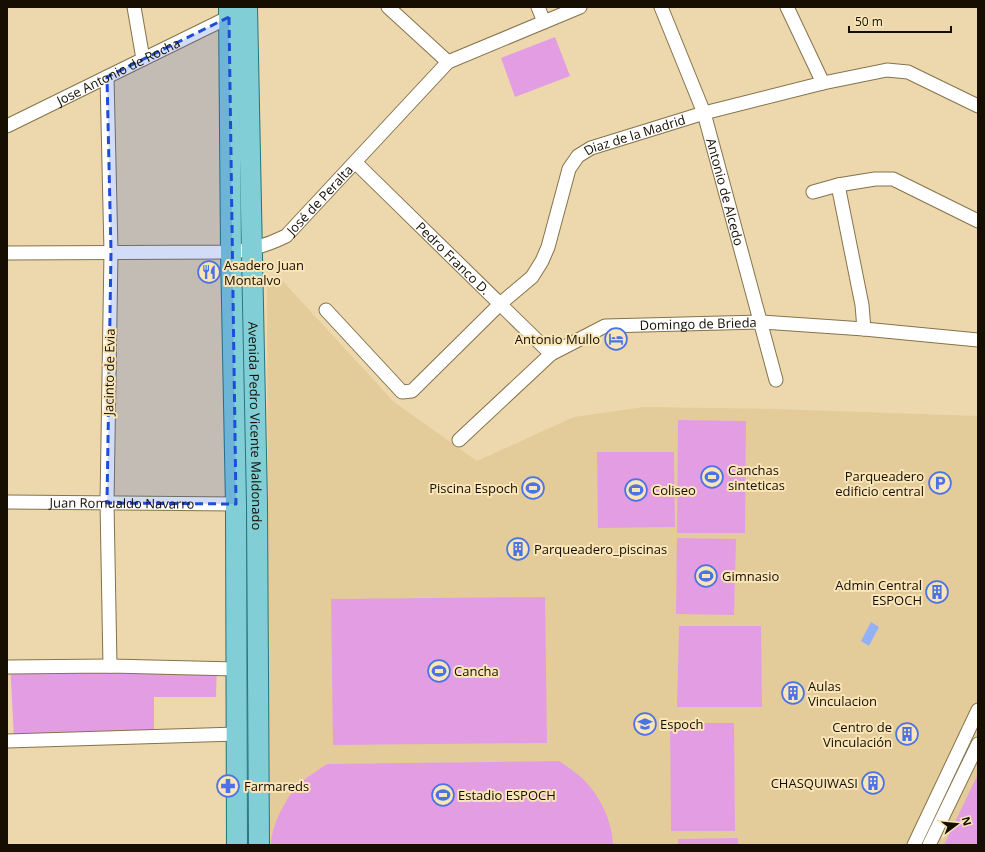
<svg xmlns="http://www.w3.org/2000/svg" width="985" height="852" font-family="'Open Sans',sans-serif">
<style>
.built{fill:#e3cc99}
.green{fill:#e39ee3}
.water{fill:#93b1f7}
.lines{fill:none;stroke-linecap:round;stroke-linejoin:round}
.minor-casing{stroke:#85734a;stroke-width:15}
.primary-casing{stroke:#26757b;stroke-width:22}
.minor{stroke:#fff;stroke-width:13}
.primary{stroke:#82ced7;stroke-width:20}
.marked{fill:#1d4ed8;fill-opacity:0.2;stroke:#1d4ed8;stroke-width:3;stroke-dasharray:8 5;stroke-linejoin:round}
.labels{text-anchor:middle;stroke-width:4;stroke-linejoin:round;paint-order:stroke}
.street-label{font-size:13px;fill:#150e01;stroke:#f9e5b8}
.poi-label{font-size:13px;fill:#150e01;stroke:#f9e5b8;text-anchor:start}
</style>
<rect width="100%" height="100%" fill="#ecd8ac"/>
<!-- built -->
<path class="built" d="M277 275 394 402 477 461 574 417 644 407 776 409 978 416V845H269L267 287Z"/>
<!-- green -->
<g class="green">
<path d="M555 37 570 76 515 97 501 58Z"/>
<path d="M678 420 746 421 745 533H677Z"/>
<path d="M597 452H674L675 527 598 528Z"/>
<path d="M677 538 736 539 734 615 676 614Z"/>
<path d="M545 597 547 743 333 745 331 599Z"/>
<path d="M679 626H761L762 707H677Z"/>
<path d="M10 661H217L216 697H154V736L14 739Z"/>
<path d="M670 723H734L735 831H671Z"/>
<path d="M559 761C568 767 577 773 584 780 600 796 613 823 613 845H271C271 826 287 794 302 782 309 775 319 770 327 764Z"/>
<path d="M978 774V845H944Z"/>
<path d="M738 838V845H678V839Z"/>
</g>
<!-- water -->
<path class="water" d="M871 622 879 627 869 646 861 641Z"/>
<g class="lines">
<!-- minor casing -->
<g class="minor-casing">
<g id="minor">
<path d="M134 7 143 59"/>
<path d="M388 7 448 62"/>
<path d="M538 7 544 22"/>
<path id="s1" d="M661 7 704 113 776 380"/>
<path d="M787 7 823 83"/>
<path d="M107 77 111 252 107 503 110 666"/>
<path id="s2" d="M7 126 229 17"/>
<path id="s3" d="M356 163 551 354"/>
<path d="M838 185 862 305 864 329"/>
<path d="M813 192 838 185 875 179H893L978 221"/>
<path id="s4" d="M7 253 231 252C251 250 268 245 286 236L448 62 580 7"/>
<path id="s5" d="M326 310 402 392 412 391 500 304 532 277 542 261 548 247 569 169 578 156 591 148 704 113 823 83 887 70 908 72 978 106"/>
<path id="s6" d="M459 440 551 354 605 326 761 322 864 329 978 340"/>
<path id="s7" d="M7 502 236 504"/>
<path d="M7 667 110 666 236 669"/>
<path d="M7 741 237 734"/>
<path d="M914 845 978 710"/>
<path d="M929 845 978 744"/>
</g>
</g>
<!-- primary casing -->
<g class="primary-casing">
<g id="primary">
<path d="M229 7 231 252 236 504 237 845"/>
<path id="s8" d="M247 7 257 504 259 845"/>
</g>
</g>
<!-- minor -->
<use href="#minor" class="minor"/>
<!-- primary -->
<use href="#primary" class="primary"/>
</g>
<!-- marked area -->
<path class="marked" d="M229 17 236 504 107 503 111 252 107 77Z"/>
<!-- icons -->
<defs>
<g id="restaurant-ring" transform="scale(1.15)"><circle r="9.5" fill="#f9e5b8" stroke="#4b73e6" stroke-width="1.5"/><path d="M-5-6h1v4h1v-4h1v4h1v-4h1v5L-1.5 .5V6h-2V.5L-5-1ZM5-6V6H3V1.5H1.5Q1.5-4 5-6Z" fill="#4b73e6"/></g>
<g id="hotel-ring" transform="scale(1.15)"><circle r="9.5" fill="#f9e5b8" stroke="#4b73e6" stroke-width="1.5"/><path d="M-6-4.5h1.5V1H6V5H4.5V3h-9V5H-6ZM-4 0a1.8 1.8 0 1 1 3.6 0ZM.5 0V-2.5h3Q6-2.5 6 0Z" fill="#4b73e6"/></g>
<g id="stadium-ring" transform="scale(1.15)"><circle r="9.5" fill="#f9e5b8" stroke="#4b73e6" stroke-width="1.5"/><path d="M0-5a6.5 5 0 1 0 0 10a6.5 5 0 1 0 0-10ZM-3.5-1.8h7v3.6h-7Z" fill="#4b73e6"/></g>
<g id="parking-ring" transform="scale(1.15)"><circle r="9.5" fill="#f9e5b8" stroke="#4b73e6" stroke-width="1.5"/><path d="M-3.5-5.5H1a3.5 3.5 0 0 1 0 7H-1V5.5H-3.5ZM-1-3.4V-.6H.8a1.4 1.4 0 0 0 0-2.8Z" fill="#4b73e6"/></g>
<g id="building-ring" transform="scale(1.15)"><circle r="9.5" fill="#f9e5b8" stroke="#4b73e6" stroke-width="1.5"/><path d="M-4-6H4V6H1V3H-1V6H-4ZM-2.5-4.3h1.7v1.8h-1.7ZM.8-4.3h1.7v1.8H.8ZM-2.5-1h1.7V.8h-1.7ZM.8-1h1.7V.8H.8Z" fill="#4b73e6"/></g>
<g id="school-ring" transform="scale(1.15)"><circle r="9.5" fill="#f9e5b8" stroke="#4b73e6" stroke-width="1.5"/><path d="M0-5L7-2L0 1L-7-2ZM-4 1L0 2.5L4 1V4Q0 6-4 4Z" fill="#4b73e6"/></g>
<g id="pharmacy-ring" transform="scale(1.15)"><circle r="9.5" fill="#f9e5b8" stroke="#4b73e6" stroke-width="1.5"/><path d="M-2-6h4v4h4v4h-4v4h-4v-4h-4v-4h4Z" fill="#4b73e6"/></g>
</defs>
<g fill-rule="evenodd">
<use href="#restaurant-ring" x="209" y="272"/>
<use href="#hotel-ring" x="616" y="339"/>
<use href="#stadium-ring" x="712" y="477"/>
<use href="#parking-ring" x="940" y="483"/>
<use href="#stadium-ring" x="533" y="488"/>
<use href="#stadium-ring" x="636" y="490"/>
<use href="#building-ring" x="518" y="549"/>
<use href="#stadium-ring" x="706" y="576"/>
<use href="#building-ring" x="937" y="592"/>
<use href="#stadium-ring" x="439" y="671"/>
<use href="#building-ring" x="793" y="693"/>
<use href="#school-ring" x="645" y="724"/>
<use href="#building-ring" x="907" y="734"/>
<use href="#building-ring" x="873" y="783"/>
<use href="#pharmacy-ring" x="228" y="786"/>
<use href="#stadium-ring" x="443" y="795"/>
</g>
<g class="labels">
<!-- street labels -->
<g class="street-label">
<text dy="5" stroke="none"><textPath href="#s2" startOffset="124">Jose Antonio de Rocha</textPath></text>
<text dy="5" stroke="none"><textPath href="#s5" startOffset="479">Diaz de la Madrid</textPath></text>
<text dy="5" stroke="none"><textPath href="#s1" startOffset="196">Antonio de Alcedo</textPath></text>
<text dy="5" stroke="none"><textPath href="#s4" startOffset="331">José de Peralta</textPath></text>
<text dy="5" stroke="none"><textPath href="#s3" startOffset="136">Pedro Franco D.</textPath></text>
<text dy="5" stroke="none"><textPath href="#s6" startOffset="280">Domingo de Brieda</textPath></text>
<text transform="translate(109 372) rotate(-89)" y="5">Jacinto de Evia</text>
<text dy="5" stroke="none"><textPath href="#s8" startOffset="419">Avenida Pedro Vicente Maldonado</textPath></text>
<text dy="5" stroke="none"><textPath href="#s7" startOffset="115">Juan Romualdo Navarro</textPath></text>
</g>
<!-- poi labels -->
<g class="poi-label">
<text x="224" y="270">Asadero Juan<tspan x="224" dy="15">Montalvo</tspan></text>
<text x="600" y="344" text-anchor="end">Antonio Mullo</text>
<text x="728" y="475">Canchas<tspan x="728" dy="15">sinteticas</tspan></text>
<text x="924" y="481" text-anchor="end">Parqueadero<tspan x="924" dy="15">edificio central</tspan></text>
<text x="518" y="493" text-anchor="end">Piscina Espoch</text>
<text x="652" y="495">Coliseo</text>
<text x="534" y="554">Parqueadero_piscinas</text>
<text x="722" y="581">Gimnasio</text>
<text x="922" y="590" text-anchor="end">Admin Central<tspan x="922" dy="15">ESPOCH</tspan></text>
<text x="454" y="676">Cancha</text>
<text x="808" y="691">Aulas<tspan x="808" dy="15">Vinculacion</tspan></text>
<text x="660" y="729">Espoch</text>
<text x="892" y="732" text-anchor="end">Centro de<tspan x="892" dy="15">Vinculación</tspan></text>
<text x="858" y="788" text-anchor="end">CHASQUIWASI</text>
<text x="244" y="791">Farmareds</text>
<text x="458" y="800">Estadio ESPOCH</text>
</g>
</g>
<!-- border -->
<rect width="985" height="852" fill="none" stroke="#150e01" stroke-width="16"/>
<!-- north arrow -->
<g transform="translate(957 824) rotate(74)" stroke="#f9e5b8" stroke-width="3" paint-order="stroke">
<path d="M0-3L7 15L0 10L-7 15Z" fill="#150e01"/>
<text y="-6" font-size="11" font-weight="bold" text-anchor="middle" fill="#150e01">N</text>
</g>
<!-- scale -->
<path d="M849 26v6h102v-6" fill="none" stroke="#150e01" stroke-width="2"/>
<text x="855" y="26" font-size="12" fill="#150e01" stroke="#f9e5b8" stroke-width="3" paint-order="stroke">50 m</text>
</svg>
